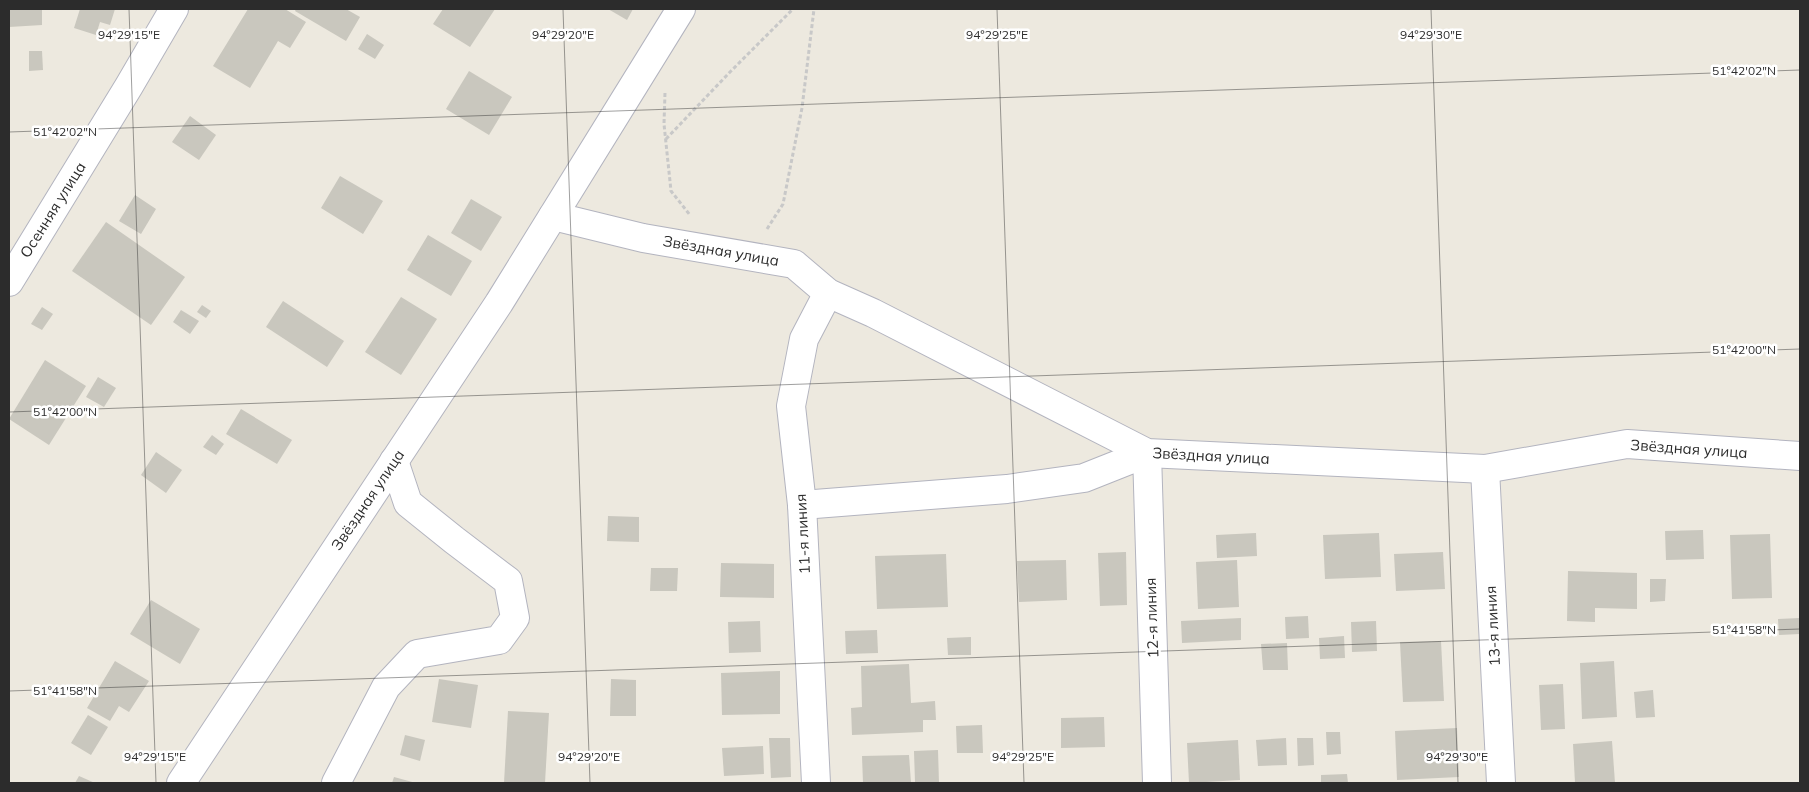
<svg xmlns="http://www.w3.org/2000/svg" width="1809" height="792" font-family="Mulish,sans-serif">
<style>
.building{fill:#c9c7be}
.lines{fill:none;stroke-linecap:round;stroke-linejoin:round}
.minor-casing{stroke:#b3b4bf;stroke-width:30}
.path{stroke:#c8c8c8;stroke-width:3;stroke-dasharray:4 2.5;stroke-linecap:butt}
.minor{stroke:#fff;stroke-width:28}
.ticks{fill:none;stroke:#2c2c2c;stroke-width:1;stroke-opacity:0.45}
.labels{text-anchor:middle;stroke-width:5;stroke-linejoin:round;paint-order:stroke}
.street-label{font-size:15px;fill:#2c2c2c;stroke:#fff}
.ticks-label{font-size:12px;text-anchor:middle;fill:#2c2c2c;stroke:#fff;stroke-width:5;stroke-linejoin:round;paint-order:stroke}
</style>
<rect width="100%" height="100%" fill="#ede9df"/>
<!-- building -->
<g class="building">
<path d="M9 9H42V25L9 27Z"/>
<path d="M80 9H115L110 25 100 22 96 35 74 28Z"/>
<path d="M248 9H285L306 22 290 48 278 41 250 88 213 66Z"/>
<path d="M296 9H346L360 17 346 41 295 11Z"/>
<path d="M443 9H495L470 47 433 24Z"/>
<path d="M608 9H633L627 20Z"/>
<path d="M367 34 384 45 375 59 358 49Z"/>
<path d="M29 51H42L43 70 29 71Z"/>
<path d="M469 71 512 97 489 135 446 109Z"/>
<path d="M190 116 216 135 199 160 172 142Z"/>
<path d="M340 176 383 201 363 234 321 208Z"/>
<path d="M135 195 156 209 141 234 119 221Z"/>
<path d="M471 199 502 217 481 251 451 233Z"/>
<path d="M106 222 185 277 151 325 72 271Z"/>
<path d="M428 235 472 261 451 296 407 270Z"/>
<path d="M401 297 437 319 401 375 365 352Z"/>
<path d="M283 301 344 341 327 367 266 327Z"/>
<path d="M202 305 211 311 206 318 197 312Z"/>
<path d="M42 307 53 314 42 330 31 324Z"/>
<path d="M181 310 199 321 190 334 173 322Z"/>
<path d="M45 360 86 386 49 445 9 419Z"/>
<path d="M98 377 116 388 104 407 86 397Z"/>
<path d="M241 409 292 440 277 464 226 434Z"/>
<path d="M212 435 224 444 216 455 203 447Z"/>
<path d="M156 452 182 470 166 493 141 475Z"/>
<path d="M608 516 639 517V542L607 541Z"/>
<path d="M1703 530 1704 559 1666 560 1665 531Z"/>
<path d="M1256 533 1257 556 1217 558 1216 535Z"/>
<path d="M1379 533 1381 577 1325 579 1323 535Z"/>
<path d="M1770 534 1772 598 1732 599 1730 535Z"/>
<path d="M1126 552 1127 605 1100 606 1098 553Z"/>
<path d="M1443 552 1445 589 1396 591 1394 554Z"/>
<path d="M946 554 948 607 877 609 875 556Z"/>
<path d="M1066 560 1067 600 1019 602 1017 561Z"/>
<path d="M1237 560 1239 607 1198 609 1196 562Z"/>
<path d="M721 563 774 564V598L720 597Z"/>
<path d="M651 568H678L677 591H650Z"/>
<path d="M1568 571 1637 573V609L1595 608V622L1567 621Z"/>
<path d="M1650 579H1666L1665 601 1650 602Z"/>
<path d="M151 600 200 629 180 664 130 634Z"/>
<path d="M1308 616 1309 638 1286 639 1285 617Z"/>
<path d="M1241 618V640L1182 643 1181 621Z"/>
<path d="M1800 618V634L1779 635 1778 619Z"/>
<path d="M760 621 761 652 729 653 728 622Z"/>
<path d="M1376 621 1377 651 1352 652 1351 622Z"/>
<path d="M877 630 878 653 846 654 845 631Z"/>
<path d="M1344 636 1345 658 1320 659 1319 638Z"/>
<path d="M971 637V655H948L947 638Z"/>
<path d="M1441 641 1444 701 1403 702 1400 642Z"/>
<path d="M1287 643 1288 670H1263L1261 644Z"/>
<path d="M115 661 149 681 129 712 119 706 110 721 87 708Z"/>
<path d="M1614 661 1617 717 1582 719 1580 663Z"/>
<path d="M909 664 911 703 935 701 936 720H923V732L852 735 851 708 862 707 861 666Z"/>
<path d="M780 671V714L722 715 721 673Z"/>
<path d="M439 679 478 685 471 728 432 722Z"/>
<path d="M611 679 636 680V716H610Z"/>
<path d="M1563 684 1565 729 1541 730 1539 685Z"/>
<path d="M1653 690 1655 717 1636 718 1634 692Z"/>
<path d="M508 711 549 713 545 783H504Z"/>
<path d="M88 715 108 727 91 755 71 743Z"/>
<path d="M1104 717 1105 747 1061 748V718Z"/>
<path d="M982 725 983 753H957L956 726Z"/>
<path d="M1457 728 1459 777 1397 780 1395 731Z"/>
<path d="M1326 732H1340L1341 754 1327 755Z"/>
<path d="M405 735 425 740 420 761 400 755Z"/>
<path d="M769 738H790L791 777 771 778Z"/>
<path d="M1286 738 1287 765 1258 766 1256 740Z"/>
<path d="M1297 738H1313L1314 765 1298 766Z"/>
<path d="M1238 740 1240 780 1189 783 1187 743Z"/>
<path d="M1612 741 1615 783H1575L1573 744Z"/>
<path d="M763 746 764 774 724 776 722 748Z"/>
<path d="M938 750 939 783H915L914 751Z"/>
<path d="M909 755 911 783H863L862 756Z"/>
<path d="M1347 774 1348 783H1321V775Z"/>
<path d="M79 776 95 783H75Z"/>
<path d="M394 777 416 783H392Z"/>
</g>
<g class="lines">
<!-- minor casing -->
<g class="minor-casing">
<g id="minor">
<path d="M553 216 643 238 794 264 828 293 873 313 1147 453 1485 469 1627 444 1800 456"/>
<path d="M9 282 129 86 174 9"/>
<path d="M1485 469 1501 783"/>
<path d="M802 505 1007 489 1084 478 1147 453 1157 783"/>
<path d="M181 783 499 303 681 9"/>
<path d="M336 783 386 687 417 654 499 640 515 618 508 581 454 540 408 503 394 461"/>
<path d="M816 783 802 505 791 406 804 339 828 293"/>
</g>
</g>
<!-- path -->
<g class="path">
<path d="M665 93 664 124 671 191 690 215"/>
<path d="M666 139 730 72 793 9"/>
<path d="M767 229 783 204 802 108 814 9"/>
</g>
<!-- minor -->
<use href="#minor" class="minor"/>
</g>
<!-- ticks -->
<path class="ticks" d="M129 9 156 783M563 9 590 783M997 9 1024 783M1431 9 1458 783M9 132 1800 70M9 412 1800 349M9 691 1800 629"/>
<g class="labels">
<!-- street labels -->
<g class="street-label">
<text transform="translate(53 210) rotate(-58)" y="5">Осенняя улица</text>
<text transform="translate(721 251) rotate(10)" y="5">Звёздная улица</text>
<text transform="translate(1689 449) rotate(4)" y="5">Звёздная улица</text>
<text transform="translate(1211 456) rotate(3)" y="5">Звёздная улица</text>
<text transform="translate(368 500) rotate(-56)" y="5">Звёздная улица</text>
<text transform="translate(803 534) rotate(-93)" y="5">11-я линия</text>
<text transform="translate(1152 618) rotate(-92)" y="5">12-я линия</text>
<text transform="translate(1493 626) rotate(-93)" y="5">13-я линия</text>
</g>
</g>
<g class="ticks-label">
<text x="129" y="39">94°29'15"E</text>
<text x="563" y="39">94°29'20"E</text>
<text x="997" y="39">94°29'25"E</text>
<text x="1431" y="39">94°29'30"E</text>
<text x="1744" y="75">51°42'02"N</text>
<text x="65" y="136">51°42'02"N</text>
<text x="1744" y="354">51°42'00"N</text>
<text x="65" y="416">51°42'00"N</text>
<text x="1744" y="634">51°41'58"N</text>
<text x="65" y="695">51°41'58"N</text>
<text x="155" y="761">94°29'15"E</text>
<text x="589" y="761">94°29'20"E</text>
<text x="1023" y="761">94°29'25"E</text>
<text x="1457" y="761">94°29'30"E</text>
</g>
<!-- border -->
<rect width="1809" height="792" fill="none" stroke="#2c2c2c" stroke-width="20"/>
</svg>
